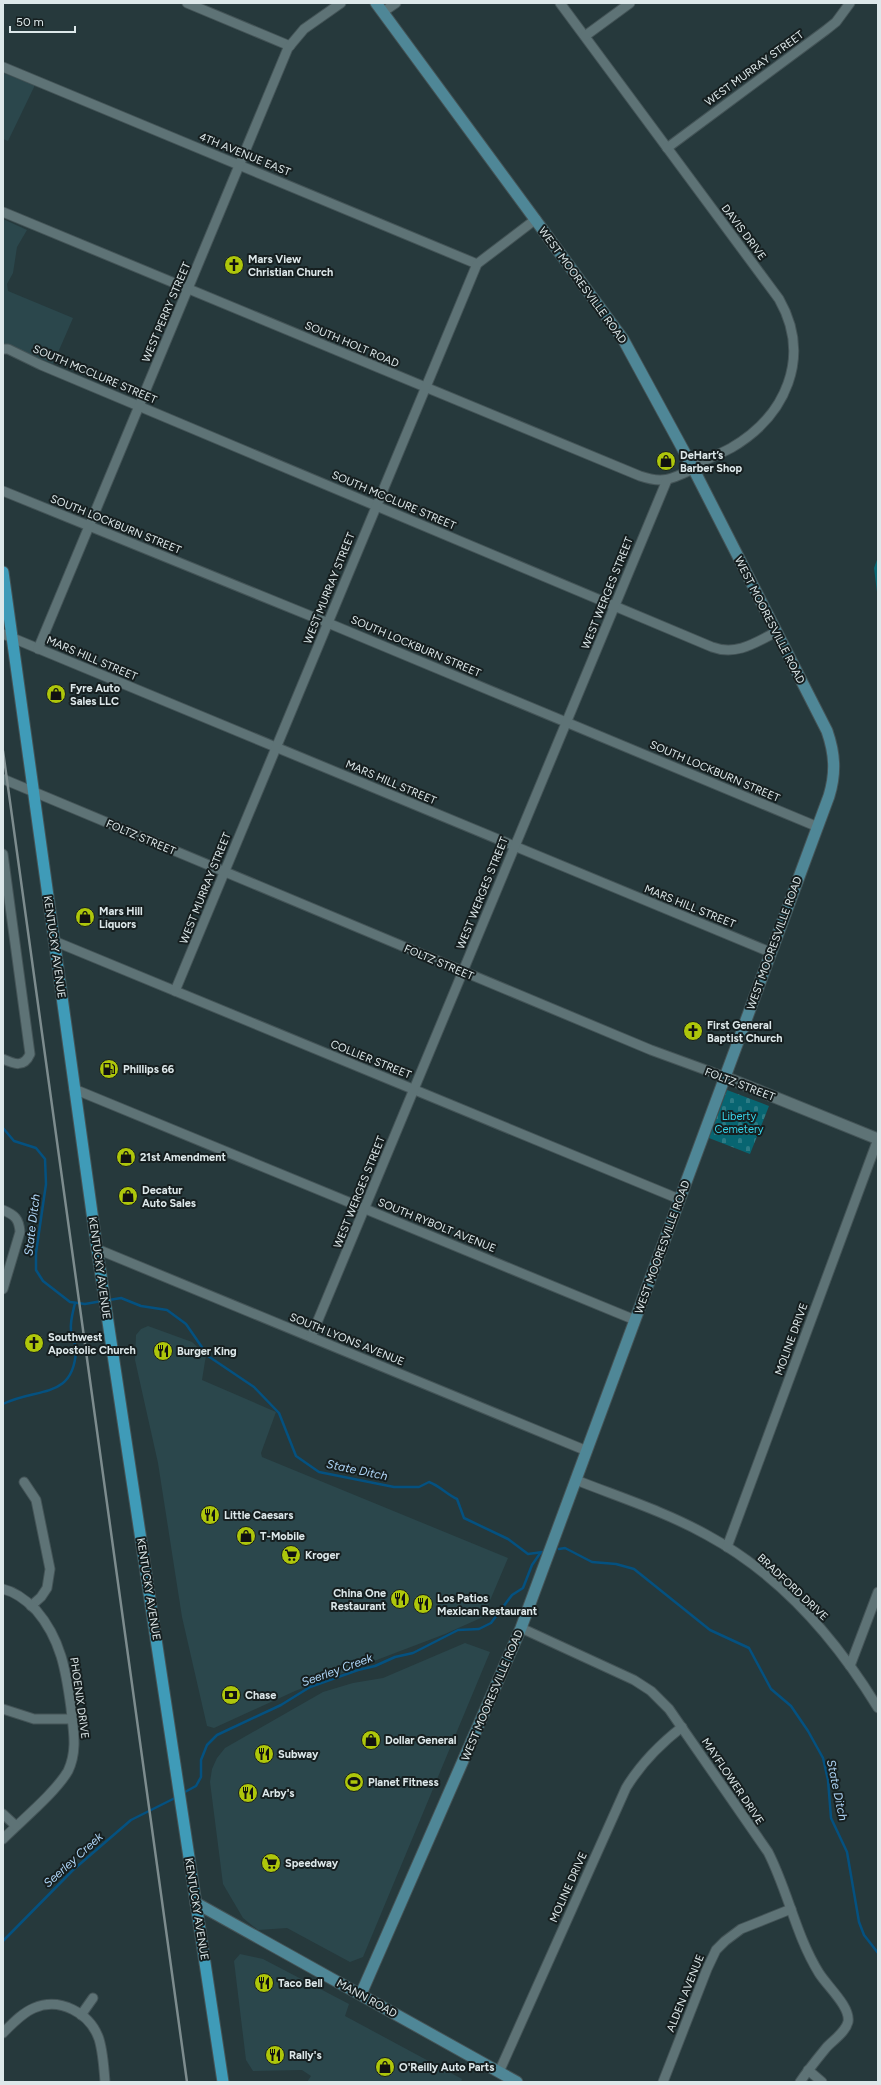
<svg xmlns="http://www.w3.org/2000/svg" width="881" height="2085" font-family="Figtree,sans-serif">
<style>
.built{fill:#2b474c}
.green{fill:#086571}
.cemetery{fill:url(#cemetery-stones)}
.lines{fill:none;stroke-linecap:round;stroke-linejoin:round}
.stream{stroke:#045180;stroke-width:2.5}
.minor-casing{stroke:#445457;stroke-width:11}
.tertiary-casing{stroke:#445457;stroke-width:13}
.secondary-casing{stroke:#445457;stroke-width:13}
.primary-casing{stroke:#445457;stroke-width:13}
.minor{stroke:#5e7376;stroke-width:9}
.tertiary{stroke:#5e7376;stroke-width:11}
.secondary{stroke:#4f8797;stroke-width:11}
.primary{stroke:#3f9bb8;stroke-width:11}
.rail{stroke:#7d8c8e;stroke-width:2.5}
.labels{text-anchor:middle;stroke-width:4;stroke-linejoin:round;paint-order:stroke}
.street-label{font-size:11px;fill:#dde8ea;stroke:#161f20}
.poi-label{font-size:11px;font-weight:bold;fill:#dde8ea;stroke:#161f20;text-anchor:start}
.park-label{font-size:11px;fill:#37d4e9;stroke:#161f20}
.water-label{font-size:12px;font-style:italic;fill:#aed5f7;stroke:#161f20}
</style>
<defs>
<pattern id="cemetery-stones" width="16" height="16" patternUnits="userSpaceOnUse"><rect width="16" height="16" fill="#086571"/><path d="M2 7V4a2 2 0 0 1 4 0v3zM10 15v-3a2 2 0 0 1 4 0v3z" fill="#2c7b85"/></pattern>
</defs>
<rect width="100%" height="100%" fill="#26393c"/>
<!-- built -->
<g class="built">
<path d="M3 73 35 85 8 141 3 139Z"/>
<path d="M3 219 27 230 17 247 13 273 7 284 8 291 73 318 53 364 3 343Z"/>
<path d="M148 1326 192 1342 206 1355 202 1380 276 1412 261 1453 262 1457 508 1558 483 1617 445 1634 295 1691 214 1728 207 1726 182 1617 158 1463 135 1360 136 1335 141 1329Z"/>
<path d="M465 1643 490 1652 363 1957 350 1962 287 1928 258 1930 243 1918 223 1884 210 1782 212 1769 217 1758 225 1748 323 1692 353 1683 383 1678Z"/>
<path d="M240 1954 263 1959 349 2004 345 2016 462 2079 461 2082H307L311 2076 302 2070 253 2071 246 2060 234 1961Z"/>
</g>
<!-- green -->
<path class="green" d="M878 557V600L874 568Z"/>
<!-- cemetery -->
<path class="cemetery" d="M727 1090 769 1106 750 1154 709 1138Z"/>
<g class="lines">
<!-- stream -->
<g class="stream">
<path d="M3 1128 14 1141 36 1148 45 1159 46 1184 36 1253V1270L43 1281 70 1302 85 1304 102 1301"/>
<path d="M109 1300 121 1298 141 1306 167 1310 186 1324 208 1356 254 1387 279 1413 296 1456 319 1472 394 1487H419L429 1482C440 1486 446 1494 457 1499L464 1518 508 1539 528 1554 543 1552"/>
<path d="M3 1404C37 1387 73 1400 76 1351 76 1344 72 1336 71 1330 70 1321 73 1312 75 1303"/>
<path d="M559 1549 565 1548 592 1562 616 1564 634 1569 710 1630 749 1648 771 1689 791 1706 808 1731 823 1758 828 1780 831 1818 847 1852 859 1922 864 1935 878 1953"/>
<path d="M183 1793 196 1786 201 1777V1760L207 1745 217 1735 281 1705 310 1687 358 1670 375 1666 395 1657 413 1653 458 1630 479 1629 491 1623 512 1595 523 1588 532 1565 541 1552"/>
<path d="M3 1941 73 1870 131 1820 177 1797"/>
</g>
<!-- minor casing -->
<g class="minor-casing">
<g id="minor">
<path d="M187 3 290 46"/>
<path d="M560 3 779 299C812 357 786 416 731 448 718 455 705 460 692 466"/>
<path d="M383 12 396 3"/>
<path d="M585 36 630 3"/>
<path d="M3 67 477 264"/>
<path d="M667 148 826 30 836 22 850 3"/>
<path d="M3 212 640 476C663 484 672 479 693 469"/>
<path d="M3 349H8L41 365 712 647C736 656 755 643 776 632"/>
<path d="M3 491 328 623 818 827"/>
<path d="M3 634 770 952"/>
<path d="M38 649 288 48 304 29 341 3"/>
<path d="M3 779 651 1050 725 1077"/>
<path d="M3 854 30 1054C24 1068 14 1064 3 1059"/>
<path d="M54 941 679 1199"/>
<path d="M175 991 477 264 536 219"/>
<path d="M74 1089 635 1320"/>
<path d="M3 1210C15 1215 19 1219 20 1232L3 1289"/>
<path d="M97 1249 587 1451"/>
<path d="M311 1337 667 480"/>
<path d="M576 1480C619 1497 666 1512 707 1535 779 1574 836 1639 878 1708"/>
<path d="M24 1482 36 1500 50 1569 47 1588 41 1597 31 1606"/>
<path d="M727 1547 878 1139"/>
<path d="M3 1589C16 1592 27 1601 36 1610 61 1639 66 1671 71 1708 73 1729 78 1750 68 1771 55 1793 22 1820 3 1839"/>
<path d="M521 1628 634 1680 651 1691 669 1709 768 1852C788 1891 796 1936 819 1973 827 1986 851 2007 848 2022 845 2033 833 2040 826 2048 817 2059 808 2070 800 2082"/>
<path d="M850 1666 878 1592"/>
<path d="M3 1709 34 1719H72"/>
<path d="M3 1814 16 1826"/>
<path d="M81 2015 93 1998"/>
<path d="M3 2033C12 2024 22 2013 34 2008 60 1997 90 2013 99 2039 103 2052 104 2068 105 2082"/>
<path d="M808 2070 822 2082"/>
<path d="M499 2072 626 1788C641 1763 659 1745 682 1727"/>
<path d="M663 2082 707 1969 716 1950 725 1941 741 1929 791 1909"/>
</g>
</g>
<!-- tertiary casing -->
<g class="tertiary-casing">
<path id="tertiary" d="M725 1077 878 1139"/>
</g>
<!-- secondary casing -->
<g class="secondary-casing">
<g id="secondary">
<path d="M196 1903 517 2082"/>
<path d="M361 1994 521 1628 829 796C836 773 835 754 827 731L692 466 623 339 376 3"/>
</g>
</g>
<!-- primary casing -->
<g class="primary-casing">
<path id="primary" d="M3 572 97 1249 223 2082"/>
</g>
<!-- minor -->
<use href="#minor" class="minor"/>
<!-- tertiary -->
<use href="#tertiary" class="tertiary"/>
<!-- secondary -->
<use href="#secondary" class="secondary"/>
<!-- primary -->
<use href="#primary" class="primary"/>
<!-- rail -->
<path class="rail" d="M3 751 187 2082"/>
</g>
<!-- icons -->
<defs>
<g id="church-disc" transform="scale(1)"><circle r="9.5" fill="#aec60b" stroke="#161f20"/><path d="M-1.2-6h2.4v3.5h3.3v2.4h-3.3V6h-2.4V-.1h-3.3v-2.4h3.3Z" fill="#111"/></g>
<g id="shop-disc" transform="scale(1)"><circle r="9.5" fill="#aec60b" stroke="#161f20"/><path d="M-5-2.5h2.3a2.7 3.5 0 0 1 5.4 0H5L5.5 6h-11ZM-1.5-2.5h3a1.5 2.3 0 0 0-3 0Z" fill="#111"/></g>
<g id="fuel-disc" transform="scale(1)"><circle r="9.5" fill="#aec60b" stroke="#161f20"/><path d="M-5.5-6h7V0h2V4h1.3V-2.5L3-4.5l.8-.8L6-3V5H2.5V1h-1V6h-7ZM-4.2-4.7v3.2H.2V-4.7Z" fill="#111"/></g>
<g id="restaurant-disc" transform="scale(1)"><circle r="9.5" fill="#aec60b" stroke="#161f20"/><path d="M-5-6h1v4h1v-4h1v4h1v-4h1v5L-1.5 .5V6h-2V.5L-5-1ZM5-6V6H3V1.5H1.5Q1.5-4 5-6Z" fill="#111"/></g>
<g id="supermarket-disc" transform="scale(1)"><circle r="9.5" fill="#aec60b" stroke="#161f20"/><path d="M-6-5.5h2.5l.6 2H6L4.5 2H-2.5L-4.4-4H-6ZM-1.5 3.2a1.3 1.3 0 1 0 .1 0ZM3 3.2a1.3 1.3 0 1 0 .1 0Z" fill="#111"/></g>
<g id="bank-disc" transform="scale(1)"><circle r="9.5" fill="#aec60b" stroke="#161f20"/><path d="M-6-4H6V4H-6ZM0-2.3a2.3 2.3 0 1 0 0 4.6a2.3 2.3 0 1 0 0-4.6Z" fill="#111"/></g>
<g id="stadium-disc" transform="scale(1)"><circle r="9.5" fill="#aec60b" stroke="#161f20"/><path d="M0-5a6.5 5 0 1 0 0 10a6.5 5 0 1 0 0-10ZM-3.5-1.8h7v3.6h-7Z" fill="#111"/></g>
</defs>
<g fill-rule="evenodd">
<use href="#church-disc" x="234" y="265"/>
<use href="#shop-disc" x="666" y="461"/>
<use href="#shop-disc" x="56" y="694"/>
<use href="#shop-disc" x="85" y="917"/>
<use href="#church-disc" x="693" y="1031"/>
<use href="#fuel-disc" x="109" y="1069"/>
<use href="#shop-disc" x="126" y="1157"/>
<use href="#shop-disc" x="128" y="1196"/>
<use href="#church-disc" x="34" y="1343"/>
<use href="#restaurant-disc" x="163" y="1351"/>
<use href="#restaurant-disc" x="210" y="1515"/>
<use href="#shop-disc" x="246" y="1536"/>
<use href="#supermarket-disc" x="291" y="1555"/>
<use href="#restaurant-disc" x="400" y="1599"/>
<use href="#restaurant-disc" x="423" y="1604"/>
<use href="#bank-disc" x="231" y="1695"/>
<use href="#shop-disc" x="371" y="1740"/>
<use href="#restaurant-disc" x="264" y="1754"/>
<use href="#stadium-disc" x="354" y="1782"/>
<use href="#restaurant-disc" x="248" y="1793"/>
<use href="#supermarket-disc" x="271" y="1863"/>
<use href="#restaurant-disc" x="264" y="1983"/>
<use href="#restaurant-disc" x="275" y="2055"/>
<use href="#shop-disc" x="385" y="2067"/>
</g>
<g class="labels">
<!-- street labels -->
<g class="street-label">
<text transform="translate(754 68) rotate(-36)" y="4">WEST MURRAY STREET</text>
<text transform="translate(245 154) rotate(22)" y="4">4TH AVENUE EAST</text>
<text transform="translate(744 232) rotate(53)" y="4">DAVIS DRIVE</text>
<text transform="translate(583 285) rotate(54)" y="4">WEST MOORESVILLE ROAD</text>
<text transform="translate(166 312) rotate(-67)" y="4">WEST PERRY STREET</text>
<text transform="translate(352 344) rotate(23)" y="4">SOUTH HOLT ROAD</text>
<text transform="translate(95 374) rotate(23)" y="4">SOUTH MCCLURE STREET</text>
<text transform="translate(394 500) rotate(23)" y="4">SOUTH MCCLURE STREET</text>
<text transform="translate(116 524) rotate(22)" y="4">SOUTH LOCKBURN STREET</text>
<text transform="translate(329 588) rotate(-68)" y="4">WEST MURRAY STREET</text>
<text transform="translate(607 593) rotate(-68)" y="4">WEST WERGES STREET</text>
<text transform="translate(770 620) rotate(63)" y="4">WEST MOORESVILLE ROAD</text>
<text transform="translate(416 646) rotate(23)" y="4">SOUTH LOCKBURN STREET</text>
<text transform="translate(92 658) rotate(23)" y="4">MARS HILL STREET</text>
<text transform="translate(715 771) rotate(23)" y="4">SOUTH LOCKBURN STREET</text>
<text transform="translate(391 782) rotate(23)" y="4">MARS HILL STREET</text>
<text transform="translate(141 837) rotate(23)" y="4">FOLTZ STREET</text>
<text transform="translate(205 888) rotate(-68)" y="4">WEST MURRAY STREET</text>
<text transform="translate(482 893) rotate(-68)" y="4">WEST WERGES STREET</text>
<text transform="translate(690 906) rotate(22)" y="4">MARS HILL STREET</text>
<text transform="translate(774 943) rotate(-70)" y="4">WEST MOORESVILLE ROAD</text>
<text transform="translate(55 947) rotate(82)" y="4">KENTUCKY AVENUE</text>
<text transform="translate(439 962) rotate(23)" y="4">FOLTZ STREET</text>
<text transform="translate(371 1059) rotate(22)" y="4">COLLIER STREET</text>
<text transform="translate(740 1084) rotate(21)" y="4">FOLTZ STREET</text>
<text transform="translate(359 1192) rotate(-68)" y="4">WEST WERGES STREET</text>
<text transform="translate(437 1225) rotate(22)" y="4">SOUTH RYBOLT AVENUE</text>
<text transform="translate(662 1247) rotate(-70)" y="4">WEST MOORESVILLE ROAD</text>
<text transform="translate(100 1268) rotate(82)" y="4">KENTUCKY AVENUE</text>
<text transform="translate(347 1339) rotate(22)" y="4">SOUTH LYONS AVENUE</text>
<text transform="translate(791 1339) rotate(-70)" y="4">MOLINE DRIVE</text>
<text transform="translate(793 1587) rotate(43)" y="4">BRADFORD DRIVE</text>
<text transform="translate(149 1589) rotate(81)" y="4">KENTUCKY AVENUE</text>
<text transform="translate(492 1695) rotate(-67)" y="4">WEST MOORESVILLE ROAD</text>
<text transform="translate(80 1698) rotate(82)" y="4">PHOENIX DRIVE</text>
<text transform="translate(733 1781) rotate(56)" y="4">MAYFLOWER DRIVE</text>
<text transform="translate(568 1887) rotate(-66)" y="4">MOLINE DRIVE</text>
<text transform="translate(197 1909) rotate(81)" y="4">KENTUCKY AVENUE</text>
<text transform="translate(685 1993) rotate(-68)" y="4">ALDEN AVENUE</text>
<text transform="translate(367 1998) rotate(29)" y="4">MANN ROAD</text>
</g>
<!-- poi labels -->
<g class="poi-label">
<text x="248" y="263">Mars View<tspan x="248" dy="13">Christian Church</tspan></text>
<text x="680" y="459">DeHart’s<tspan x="680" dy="13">Barber Shop</tspan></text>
<text x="70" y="692">Fyre Auto<tspan x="70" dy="13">Sales LLC</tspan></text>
<text x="99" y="915">Mars Hill<tspan x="99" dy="13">Liquors</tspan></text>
<text x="707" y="1029">First General<tspan x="707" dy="13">Baptist Church</tspan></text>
<text x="123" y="1073">Phillips 66</text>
<text x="140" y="1161">21st Amendment</text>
<text x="142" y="1194">Decatur<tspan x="142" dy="13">Auto Sales</tspan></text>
<text x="48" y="1341">Southwest<tspan x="48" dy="13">Apostolic Church</tspan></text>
<text x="177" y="1355">Burger King</text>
<text x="224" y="1519">Little Caesars</text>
<text x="260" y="1540">T-Mobile</text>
<text x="305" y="1559">Kroger</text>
<text x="386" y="1597" text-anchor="end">China One<tspan x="386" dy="13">Restaurant</tspan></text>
<text x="437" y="1602">Los Patios<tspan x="437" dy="13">Mexican Restaurant</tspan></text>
<text x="245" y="1699">Chase</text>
<text x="385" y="1744">Dollar General</text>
<text x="278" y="1758">Subway</text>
<text x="368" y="1786">Planet Fitness</text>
<text x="262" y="1797">Arby's</text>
<text x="285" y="1867">Speedway</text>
<text x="278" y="1987">Taco Bell</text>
<text x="289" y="2059">Rally's</text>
<text x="399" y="2071">O'Reilly Auto Parts</text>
</g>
<!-- park labels -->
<g class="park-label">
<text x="739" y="1120">Liberty<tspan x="739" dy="13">Cemetery</tspan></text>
</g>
<!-- water labels -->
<g class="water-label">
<text transform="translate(32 1225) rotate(-83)" y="4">State Ditch</text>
<text transform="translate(357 1470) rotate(12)" y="4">State Ditch</text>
<text transform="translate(337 1670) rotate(-20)" y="4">Seerley Creek</text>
<text transform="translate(837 1790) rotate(78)" y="4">State Ditch</text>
<text transform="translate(73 1860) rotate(-42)" y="4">Seerley Creek</text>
</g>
</g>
<!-- border -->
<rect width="881" height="2085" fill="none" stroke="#dde8ea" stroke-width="8"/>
<!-- scale -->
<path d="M10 26v6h65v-6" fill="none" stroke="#dde8ea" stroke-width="2"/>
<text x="16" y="26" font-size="12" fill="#dde8ea" stroke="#161f20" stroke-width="3" paint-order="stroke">50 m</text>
</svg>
